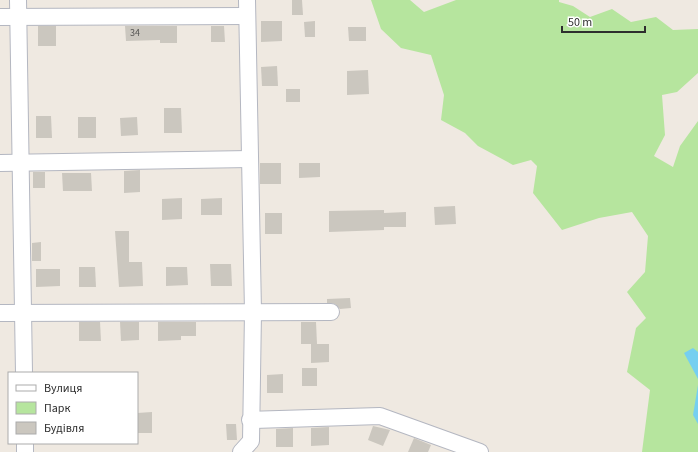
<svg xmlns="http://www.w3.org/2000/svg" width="698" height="452" font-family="'Source Sans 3',sans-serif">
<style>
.green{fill:#b6e59e}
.water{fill:#75cff0}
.building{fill:#cbc7bf}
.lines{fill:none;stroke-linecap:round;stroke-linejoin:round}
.minor-casing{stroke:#b4b7c1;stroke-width:18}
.minor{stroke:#fff;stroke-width:16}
.labels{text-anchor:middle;stroke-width:3;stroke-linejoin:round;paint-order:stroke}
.number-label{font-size:10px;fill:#555452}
</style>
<rect width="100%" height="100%" fill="#efe9e1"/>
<!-- green -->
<path class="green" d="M371 0H410L424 12 456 0H559V2L573 6 590 17 612 9 631 22 656 17 673 30 698 29V73L677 92 662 95 665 135 654 156 673 167 680 146 698 121V452H642L650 390 627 372 636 328 646 318 627 292 645 272 648 236 632 212 599 218 562 230 533 193 537 166 531 160 513 165 478 146 465 133 441 120 444 95 431 55 401 48 381 29Z"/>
<!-- water -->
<g class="water">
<path d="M693 348 698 352V379L684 353Z"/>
<path d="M698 385V424L693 415Z"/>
</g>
<!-- building -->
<g class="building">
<path d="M292 0H302L303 15H292Z"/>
<path d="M261 21H282V41L261 42Z"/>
<path d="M315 21V37H305L304 22Z"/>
<rect x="38" y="26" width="18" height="20"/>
<path d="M125 26H177V43H160V40L126 41Z"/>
<path d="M211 26H224L225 42H211Z"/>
<path d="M348 27H366V41H349Z"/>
<path d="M277 66 278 86H262L261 67Z"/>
<path d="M368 70 369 94 347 95V71Z"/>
<rect x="286" y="89" width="14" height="13"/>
<path d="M164 108H181L182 133H164Z"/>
<path d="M36 116H51L52 138H36Z"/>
<rect x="78" y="117" width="18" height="21"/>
<path d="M137 117 138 135 121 136 120 118Z"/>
<rect x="260" y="163" width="21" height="21"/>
<path d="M299 163H320V177L299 178Z"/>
<path d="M140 170V192L124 193V171Z"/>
<rect x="33" y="172" width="12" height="16"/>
<path d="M62 173H91L92 191H63Z"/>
<path d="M182 198V219L162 220V199Z"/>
<path d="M222 198V215H201V199Z"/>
<path d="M455 206 456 224 435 225 434 207Z"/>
<path d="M384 210V213L406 212V227H384V230L329 232V211Z"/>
<rect x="265" y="213" width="17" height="21"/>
<path d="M115 231H129V262H142L143 286 119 287Z"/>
<path d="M41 242V261H32V243Z"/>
<path d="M210 264H231L232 286H211Z"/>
<path d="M79 267H95L96 287H79Z"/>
<path d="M166 267H187L188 285 166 286Z"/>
<path d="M36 269H60V286L36 287Z"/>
<path d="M350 298 351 308 340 309 335 304 327 303V299Z"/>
<path d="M79 322H100L101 341H79Z"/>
<path d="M120 322H139V340L121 341Z"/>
<path d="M158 322H196V336H181V340L158 341Z"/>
<path d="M301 322H316L317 344H301Z"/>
<path d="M311 344H329V362L311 363Z"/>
<rect x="302" y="368" width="15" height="18"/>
<path d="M283 374V393H267V375Z"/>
<path d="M152 412V433H137V413Z"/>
<path d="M226 424H236L237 440H227Z"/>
<path d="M373 426 390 430 383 446 368 440Z"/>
<path d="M329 427V445L311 446V428Z"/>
<path d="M293 428V447H276V429Z"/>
<path d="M414 438 431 445 428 452H408Z"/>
</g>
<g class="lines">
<!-- minor casing -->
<g class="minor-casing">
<g id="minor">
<path d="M18 0 24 373"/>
<path d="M0 17 247 16"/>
<path d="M0 163 250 159"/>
<path d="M0 313 331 312"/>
<path d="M250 420 380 416 480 452"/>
<path d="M25 443V452"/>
<path d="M241 452 251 441 253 312 247 0"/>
</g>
</g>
<!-- minor -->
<use href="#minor" class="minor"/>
</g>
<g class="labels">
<!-- number labels -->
<g class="number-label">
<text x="135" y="36">34</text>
</g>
</g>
<!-- legend -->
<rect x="8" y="372" width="130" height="72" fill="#ffffff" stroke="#ababab"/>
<rect x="16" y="385" width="20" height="6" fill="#ffffff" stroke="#ababab"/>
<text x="44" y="392" font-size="12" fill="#2e2e2e">Вулиця</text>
<rect x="16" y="402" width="20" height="12" fill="#b6e59e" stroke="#ababab"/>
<text x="44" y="412" font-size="12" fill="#2e2e2e">Парк</text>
<rect x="16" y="422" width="20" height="12" fill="#cbc7bf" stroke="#ababab"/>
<text x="44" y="432" font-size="12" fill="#2e2e2e">Будівля</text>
<!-- scale -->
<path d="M562 26v6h83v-6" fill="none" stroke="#2e2e2e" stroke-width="2"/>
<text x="568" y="26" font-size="12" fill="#2e2e2e" stroke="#ffffff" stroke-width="3" paint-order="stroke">50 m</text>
</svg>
